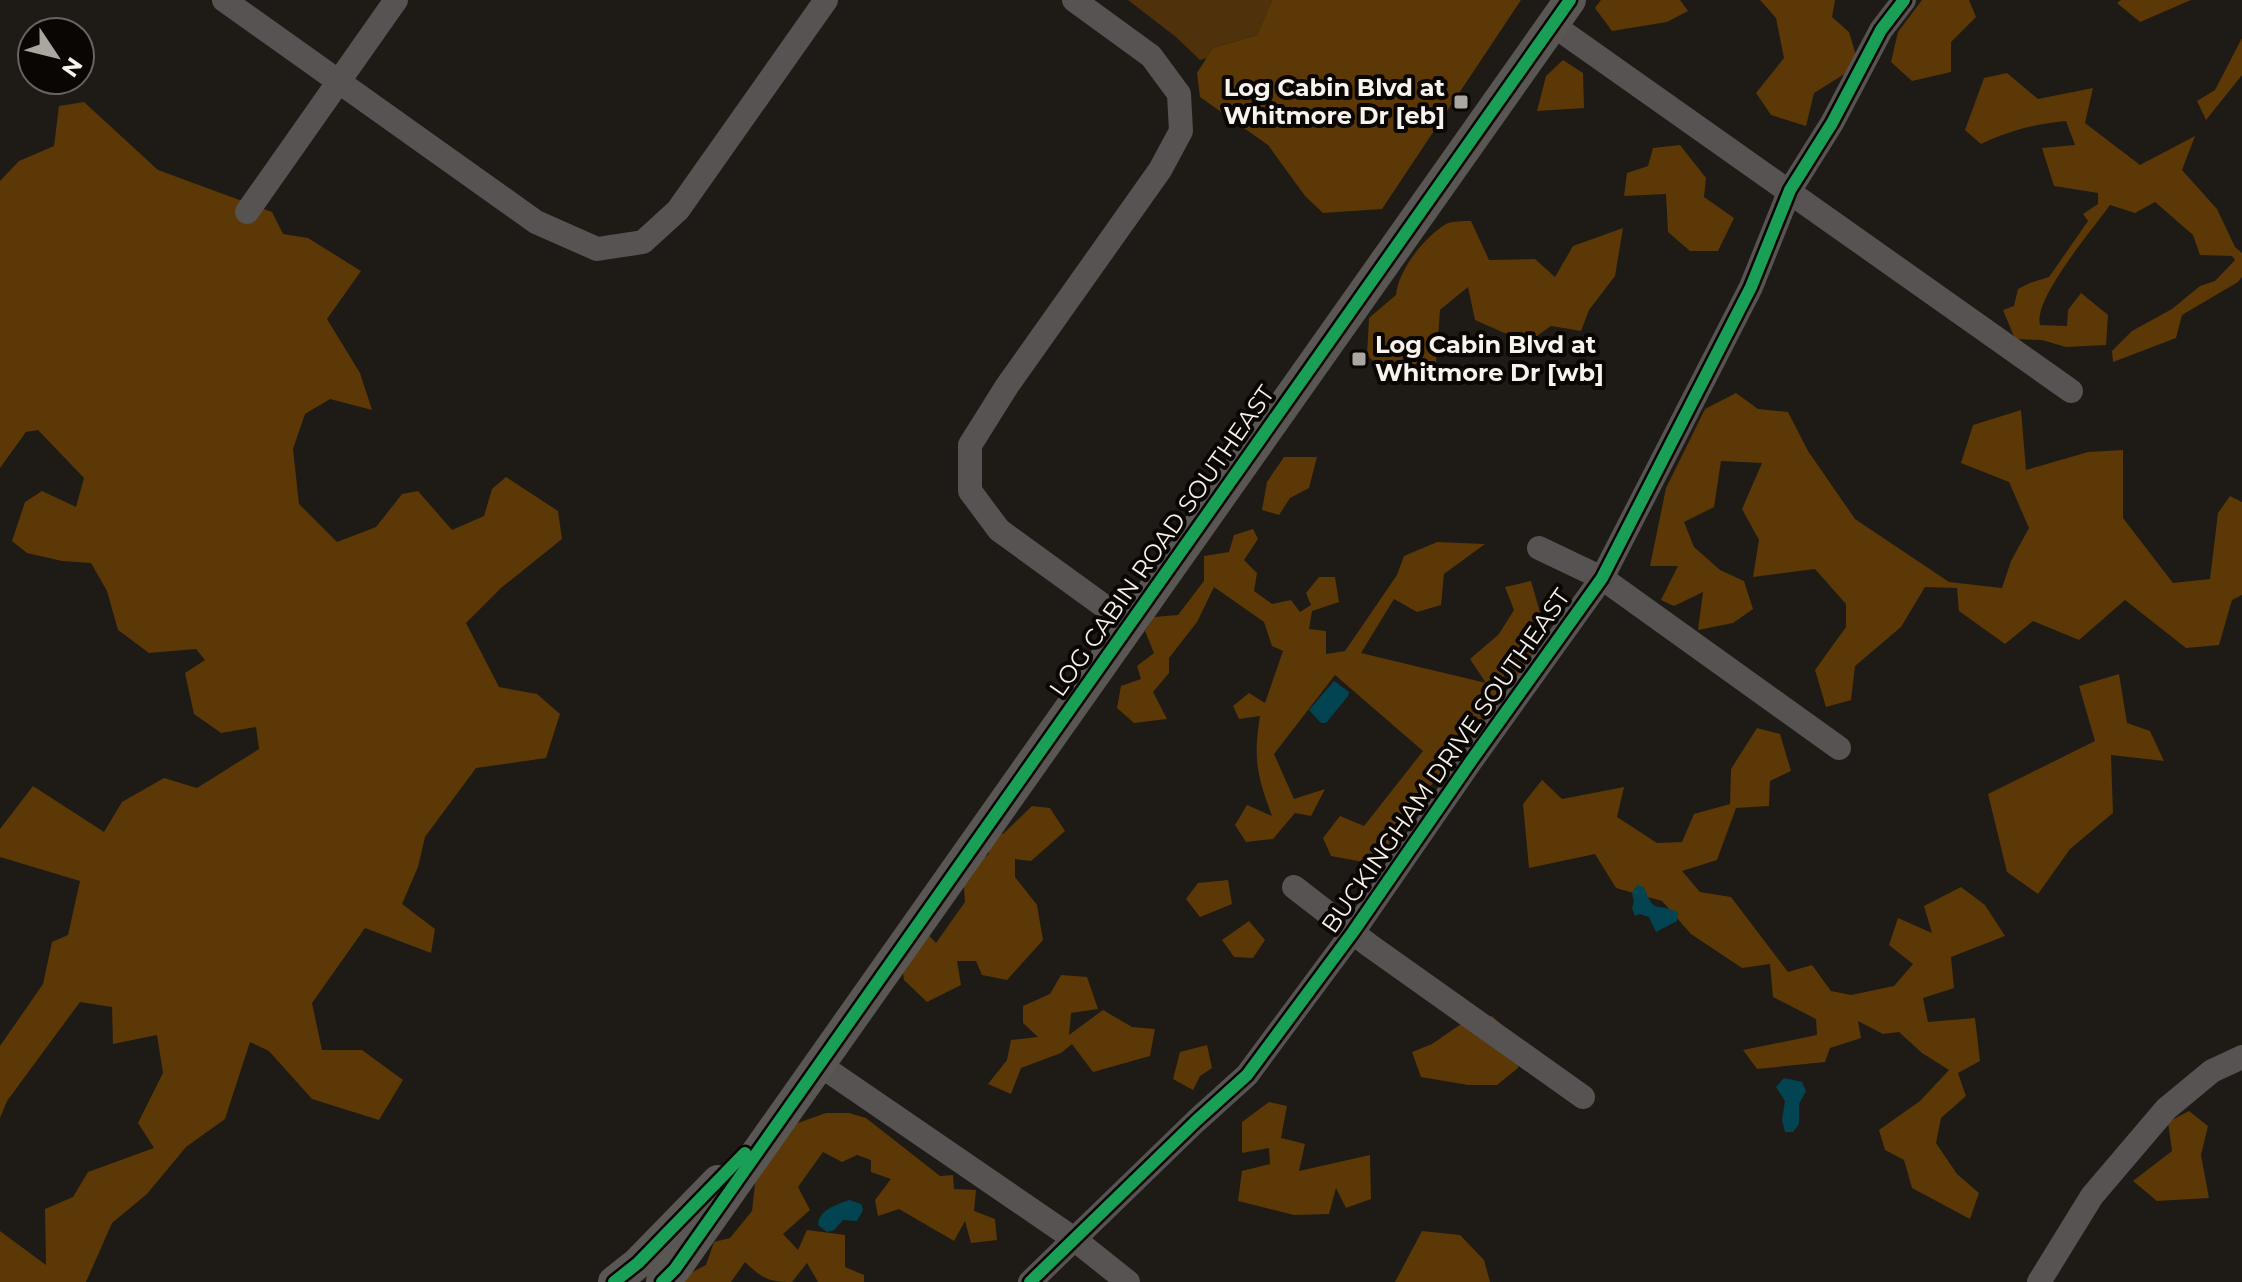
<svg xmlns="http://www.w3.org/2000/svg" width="2242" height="1282" font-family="Montserrat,sans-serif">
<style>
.green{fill:#4f320c}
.forest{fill:#5b3805}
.water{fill:#034453}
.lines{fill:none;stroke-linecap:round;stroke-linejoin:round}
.street{stroke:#565352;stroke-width:24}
.secondary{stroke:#595654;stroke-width:32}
.cycleway-casing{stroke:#090604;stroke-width:17}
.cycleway{stroke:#1a9f57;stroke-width:12}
.poi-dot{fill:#aca6a1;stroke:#090604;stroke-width:3}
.labels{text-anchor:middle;stroke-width:8;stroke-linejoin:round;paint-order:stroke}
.poi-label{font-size:24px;font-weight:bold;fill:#f8f2ec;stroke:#090604;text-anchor:end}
.street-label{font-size:24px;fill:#f8f2ec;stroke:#090604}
</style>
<rect width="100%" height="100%" fill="#1e1a16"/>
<!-- green -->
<path class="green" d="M1128 0H1272L1257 35 1213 48 1207 58 1200 60 1176 37Z"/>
<!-- forest -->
<g class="forest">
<path d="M1272 0H1521L1382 209 1323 213 1305 196 1268 145 1200 97 1197 73 1213 48 1257 35Z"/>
<path d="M1601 0H1680L1688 11 1667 22 1612 31 1595 8Z"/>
<path d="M1760 0H1835L1832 17 1849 32 1859 65 1814 93 1806 126 1771 115 1756 93 1784 58 1776 18Z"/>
<path d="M1922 0H1969L1976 17 1951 42V72L1912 81 1891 62 1898 32Z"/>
<path d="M2121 0H2191L2140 22 2117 3Z"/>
<path d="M2242 38V75L2206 120 2197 101 2215 90Z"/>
<path d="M1563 60 1583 73 1584 108 1537 111 1546 76Z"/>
<path d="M2007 73 2038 99 2093 88 2085 123 2140 165 2195 136 2182 170 2217 209 2235 247 2242 253V277L2238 282 2182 315 2176 338 2113 362 2112 351 2132 331 2172 309 2200 286 2215 281 2235 260 2232 256 2200 255 2193 235 2155 202 2135 213 2110 205C2093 229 2033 299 2040 325L2067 326 2068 310 2081 293 2108 315 2106 345 2066 347 2042 340 2015 339 2003 310 2014 306 2018 289 2030 283 2049 277 2088 221 2083 214 2098 204V193L2054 186 2042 148 2075 145 2066 121C2034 124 2009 131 1981 144L1965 130 1984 78Z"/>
<path d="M84 102 158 170 272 212 283 234 308 238 361 271 327 319 360 373 372 410 330 399 305 414 293 449 299 504 337 542 376 527 402 494 418 491 452 530 484 516 492 489 506 477 558 511 562 539 501 588 466 623 499 687 537 694 560 714 546 758 476 768 425 837 418 867 402 904 435 929 431 953 365 928 312 1003 322 1050H362L403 1080 379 1120 312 1099 269 1051 250 1042 225 1119 186 1147 147 1194 112 1223 86 1282H0V1231L46 1265 45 1209 73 1197 88 1172 154 1148 138 1123 163 1073 157 1035 113 1044 112 1007 80 1002 7 1101 0 1118V1046L43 984 52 942 68 935 80 881 0 857V829L33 786 104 832 122 802 164 778 197 788 259 749 256 727 221 733 194 714 185 673 205 660 196 649 149 653 118 630 107 591 91 563 62 561 27 553 12 541 25 502 42 491 76 507 84 478 38 430 26 432 0 468V181L19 161 54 146 59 106Z"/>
<path d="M1680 145 1706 178 1704 197 1734 218 1718 251H1690L1668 232 1666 194 1624 196 1627 173 1648 166 1653 148Z"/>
<path d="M1471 221 1489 260 1535 259 1555 277 1573 246 1623 228 1615 276 1589 310 1581 331 1551 326 1527 343 1475 320 1468 287 1440 310 1436 363 1390 378 1367 355 1369 318 1396 295C1398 271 1424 237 1446 224 1452 221 1464 221 1471 221Z"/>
<path d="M1736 393 1758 409 1788 412 1808 451 1855 519 1949 582 2002 588 2011 561 2029 528 2009 482 1961 463 1973 425 2021 410 2026 470 2088 452 2123 450V518L2173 583 2210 579 2218 513 2230 496 2242 502V595L2232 600 2219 645 2186 648 2125 600 2079 640 2033 621 2005 644 1959 611 1957 588 1925 587 1901 627 1855 666 1851 700 1826 707 1815 670 1846 627V604L1815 569 1753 577 1759 540 1742 509 1762 463 1721 461 1714 507 1684 522 1694 547 1720 570 1744 581 1753 609 1733 623 1698 630 1703 592 1674 606 1661 600 1678 566H1650L1666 488 1705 409Z"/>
<path d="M1284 457H1317L1309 488 1290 498 1279 515 1262 510 1267 482Z"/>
<path d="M1253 529 1258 539 1244 560 1257 573 1254 591 1272 604 1291 600 1300 612 1311 605 1306 593 1319 577H1335L1339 602 1312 611 1309 629 1326 631V654L1345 651 1397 575 1404 556 1437 542 1485 544 1444 574 1441 605 1417 612 1394 599 1361 653 1486 683 1470 659 1499 634 1514 610 1505 587 1531 581 1553 657 1529 689 1506 671 1497 691 1491 744 1459 747 1374 864 1331 856 1323 838 1340 816 1364 826 1423 751 1335 675 1274 754 1294 799 1325 789 1311 816 1295 813 1273 839 1246 842 1235 825 1247 805 1272 816C1257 775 1253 760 1260 716L1239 719 1233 706 1249 693 1265 703 1283 651 1272 646 1264 622 1214 587 1197 622 1169 658V673L1153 692 1167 719 1134 723 1117 708 1121 686 1141 679 1137 666 1154 653 1145 631 1154 617 1178 615 1204 581V556L1229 552 1234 535Z"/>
<path d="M2119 674 2127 723 2150 731 2164 761 2111 755 2113 813 2070 849 2038 894 2007 872 1988 794 2095 741 2079 686Z"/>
<path d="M1757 728 1780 734 1791 771 1770 781 1769 806 1736 808 1717 860 1682 871 1700 892 1731 897 1788 972 1812 965 1831 991 1851 995 1894 986 1913 964 1889 945 1898 918 1932 933 1924 906 1961 887 1985 905 2005 936 1951 957 1954 988 1923 998 1928 1022 1975 1018 1980 1061 1958 1073 1966 1096 1941 1118 1936 1143 1957 1174 1979 1193 1970 1219 1912 1188 1904 1160 1885 1150 1879 1130 1920 1101 1949 1070 1922 1053 1899 1032 1883 1034 1858 1021 1861 1038 1830 1048 1825 1062 1757 1069 1743 1050 1817 1035 1816 1019 1773 997 1770 964 1742 968 1691 934 1662 901 1616 888 1595 854 1529 868 1523 804 1542 780 1562 799 1624 787 1617 817 1657 843 1682 842 1694 814 1730 804 1731 769Z"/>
<path d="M1032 806 1050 808 1065 831 1031 861 1015 859V877L1037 905 1043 940 1007 980 982 975 976 961H957L961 985 927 1002 904 980 901 958 925 931 936 943 965 902 963 874 989 854 988 841 1004 833Z"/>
<path d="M1228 880 1232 904 1200 917 1186 899 1198 883Z"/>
<path d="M1249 921 1265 940 1253 958 1234 957 1222 940Z"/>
<path d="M1061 975 1087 977 1098 1009 1071 1013 1069 1035 1103 1010 1132 1027 1155 1029 1150 1056 1093 1072 1072 1044 1061 1053 1021 1068 1011 1094 988 1084 1007 1060 1011 1040 1038 1037 1023 1023V1006L1050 994Z"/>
<path d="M1492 1016 1519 1041 1518 1068 1497 1085H1468L1421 1077 1412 1052 1432 1044 1464 1022Z"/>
<path d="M1207 1045 1212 1068 1200 1076 1193 1090 1173 1079 1180 1052Z"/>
<path d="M1269 1102 1287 1106 1281 1138 1305 1144 1299 1171 1370 1155 1371 1199 1346 1208 1336 1188 1329 1214 1294 1215 1238 1201 1242 1171 1270 1164 1269 1148 1242 1153V1122Z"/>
<path d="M2189 1111 2208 1126 2201 1155 2209 1198 2157 1201 2133 1181 2172 1151 2168 1122Z"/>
<path d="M826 1113H849L866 1118 940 1176 953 1175 954 1189 976 1190 974 1211 995 1219 997 1240 971 1243 965 1221 954 1241 899 1209 878 1216 875 1200 891 1179 871 1172V1160L857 1155 842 1162 823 1152 798 1187 810 1210 783 1234 798 1250 807 1230 845 1235V1267L864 1275V1282H818L807 1263 792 1282C768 1282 762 1278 745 1262L731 1282H673L706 1265 714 1242 730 1238 752 1211 758 1158 792 1125Z"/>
<path d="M1422 1231 1460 1235 1484 1260 1490 1282H1395Z"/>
</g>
<!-- water -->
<g class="water">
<path d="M1334 681 1349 692 1348 696 1326 723H1321L1309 710Z"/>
<path d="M1637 885 1644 887C1654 915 1655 902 1678 912L1677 921 1656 932 1649 917 1640 914 1635 916 1632 908 1634 902 1632 893Z"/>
<path d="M1784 1078 1802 1082 1806 1091 1799 1104V1124L1793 1132H1785L1782 1120 1785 1101 1776 1087Z"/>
<path d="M849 1200 861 1204 863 1210 857 1221 843 1220 834 1230 827 1232 818 1225C819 1209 837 1205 849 1200Z"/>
</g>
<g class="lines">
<!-- street -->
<g class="street">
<path d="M224 0 536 222 597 249 643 242 678 210 826 0"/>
<path d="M1074 0 1151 56 1179 94 1181 131 1160 170 1007 386 970 445V491L999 530 1130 625"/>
<path d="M1553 25 2071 391"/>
<path d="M247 212 396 0"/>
<path d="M1539 548 1602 578 1839 748"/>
<path d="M1294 887 1369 945 1583 1097"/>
<path d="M820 1065 1074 1239 1128 1282"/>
<path d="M1030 1282 1196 1121 1247 1075 1353 932 1471 761 1602 578 1751 287 1790 190 1832 123 1881 30 1904 0"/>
<path d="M2039 1282 2092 1196 2166 1109 2212 1071 2242 1057"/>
</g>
<!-- secondary -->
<g class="secondary">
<path d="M614 1282 638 1263 718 1181"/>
<path d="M662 1282 675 1269 1570 0"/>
</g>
<!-- cycleway casing -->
<g class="cycleway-casing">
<g id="cycleway">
<path d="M614 1282 638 1263 745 1153"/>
<path d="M662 1282 675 1269 1570 0"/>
<path d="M1030 1282 1196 1121 1247 1075 1353 932 1471 761 1602 578 1751 287 1790 190 1832 123 1881 30 1904 0"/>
</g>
</g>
<!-- cycleway -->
<use href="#cycleway" class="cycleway"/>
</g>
<!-- markers -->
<g class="poi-dot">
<rect x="1453" y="94" width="16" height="16" rx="4"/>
<rect x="1351" y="351" width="16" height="16" rx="4"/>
</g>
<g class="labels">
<!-- poi labels -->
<g class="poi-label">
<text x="1445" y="96">Log Cabin Blvd at<tspan x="1445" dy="28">Whitmore Dr [eb]</tspan></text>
<text x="1375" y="353" text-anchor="start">Log Cabin Blvd at<tspan x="1375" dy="28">Whitmore Dr [wb]</tspan></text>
</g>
<!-- street labels -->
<g class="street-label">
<text transform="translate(1162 541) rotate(-55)" y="8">LOG CABIN ROAD SOUTHEAST</text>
<text transform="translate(1446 761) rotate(-55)" y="8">BUCKINGHAM DRIVE SOUTHEAST</text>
</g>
</g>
<!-- north arrow -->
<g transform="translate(56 56) rotate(125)"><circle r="38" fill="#090604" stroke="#696461" stroke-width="2"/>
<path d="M0-6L14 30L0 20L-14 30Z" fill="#aca6a1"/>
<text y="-12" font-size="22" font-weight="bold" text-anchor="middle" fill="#f8f2ec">N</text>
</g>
</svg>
